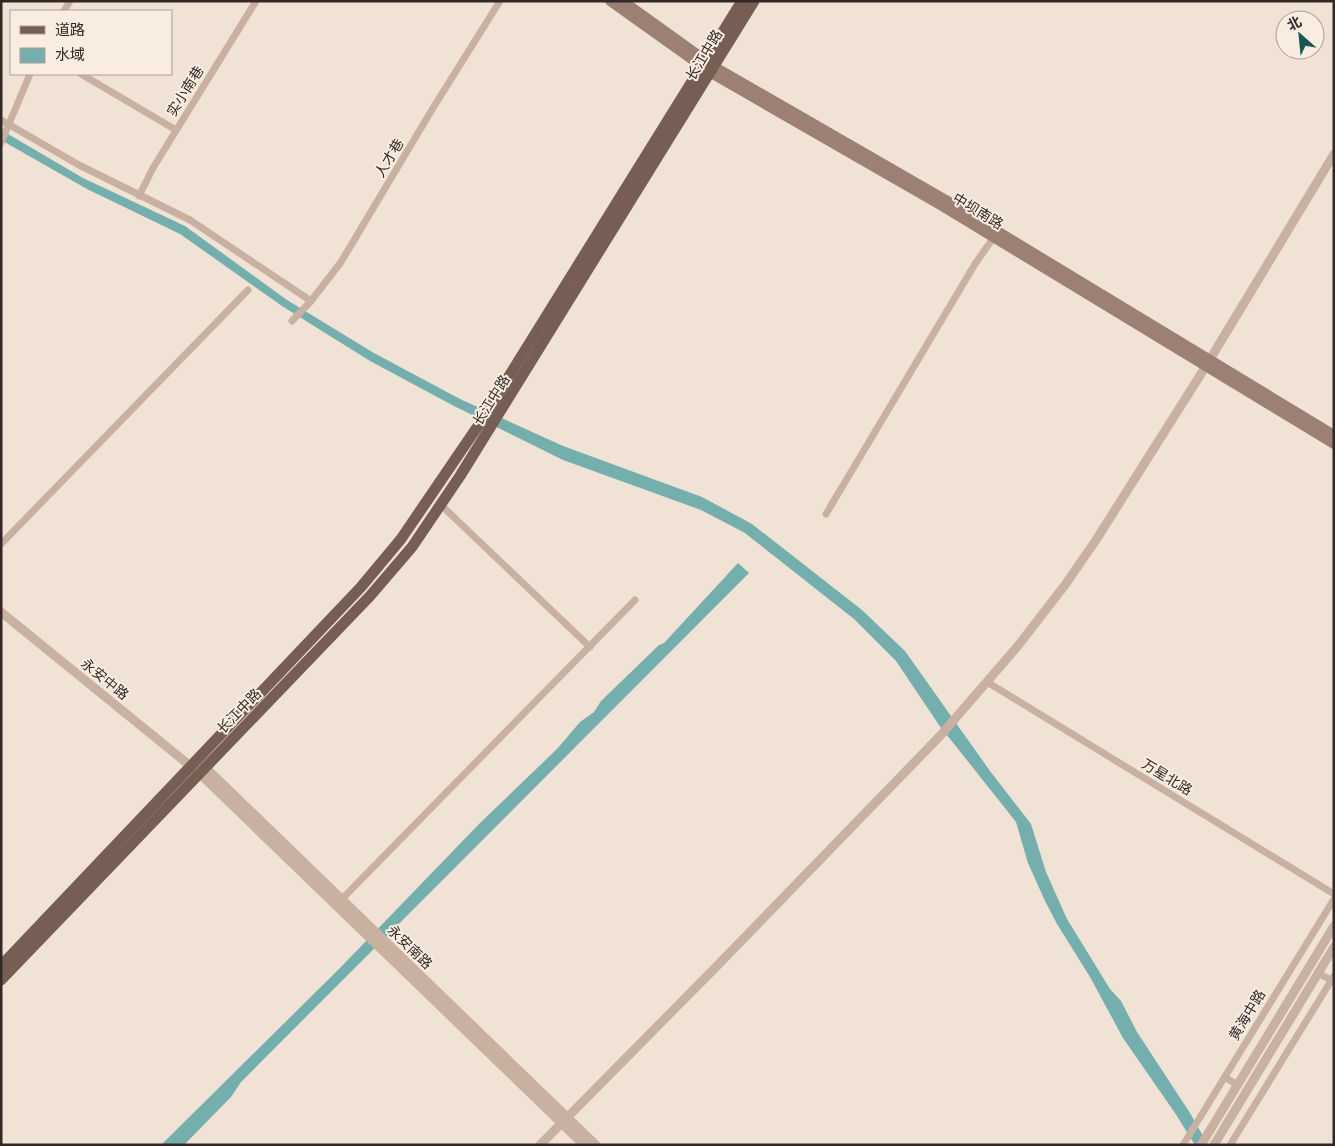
<svg xmlns="http://www.w3.org/2000/svg" width="1335" height="1146" font-family="'Noto Sans','Noto Sans SC',sans-serif">
<style>
.water{fill:#74afad}
.lines{fill:none;stroke-linecap:round;stroke-linejoin:round}
.minor{stroke:#c9b1a2;stroke-width:7}
.tertiary{stroke:#c9b1a2;stroke-width:9}
.secondary{stroke:#9d8074;stroke-width:10}
.primary{stroke:#765e55;stroke-width:11}
.labels{text-anchor:middle;stroke-width:4;stroke-linejoin:round;paint-order:stroke}
.street-label{font-size:14px;fill:#332825;stroke:#f9ede2}
</style>
<rect width="100%" height="100%" fill="#f1e2d6"/>
<!-- water -->
<g class="water">
<path d="M1 130 83 178 185 226 287 300 374 353 460 399 563 446 702 497 752 524 862 610 905 651 990 771 1031 824 1046 872 1067 919 1110 989 1121 1001 1137 1032 1190 1113 1208 1145H1195L1175 1113 1123 1038 1090 977 1057 924 1045 901 1028 863 1016 822 939 725 896 661 854 619 745 533 701 510 563 460 454 406 370 361 282 306 180 234 87 189 1 140Z"/>
<path d="M738 563 749 573 241 1082 231 1097 184 1145H161L339 969 480 823 557 749 580 722 594 712 601 701 659 645 664 643Z"/>
</g>
<g class="lines">
<!-- minor -->
<g class="minor">
<path d="M64 11 70 1"/>
<path d="M81 74 176 130"/>
<path d="M1 120 79 165 190 220 311 301"/>
<path d="M1 143 30 74"/>
<path d="M139 196 153 168 256 1"/>
<path d="M292 321 311 301 341 262 433 108 500 1"/>
<path d="M441 505 590 647"/>
<path d="M826 514 975 264 994 237"/>
<path d="M1 544 248 290"/>
<path d="M987 682 1334 894"/>
<path d="M339 902 635 600"/>
<path d="M1318 973 1331 980"/>
<path d="M1225 1077 1237 1085"/>
<path d="M1183 1145 1334 899"/>
<path d="M1230 1145 1334 976"/>
</g>
<!-- tertiary -->
<g class="tertiary">
<path d="M1 612 199 773 584 1145"/>
<path d="M205 767 596 1145"/>
<path d="M540 1145 714 969 940 736 1017 647 1065 585 1096 540 1206 366 1334 154"/>
<path d="M1201 1145 1334 926"/>
<path d="M1214 1145 1334 947"/>
</g>
<!-- secondary -->
<g class="secondary">
<path d="M610 1 711 73 942 206 1334 444"/>
<path d="M623 1 715 67 946 200 1334 435"/>
</g>
<!-- primary -->
<g class="primary">
<path d="M1 966 361 587 401 539 480 423 742 1"/>
<path d="M1 980 370 596 412 547 460 476 754 1"/>
</g>
</g>
<g class="labels">
<!-- street labels -->
<g class="street-label">
<text transform="translate(704 55) rotate(-59)" y="5">长江中路</text>
<text transform="translate(185 91) rotate(-58)" y="5">实小南巷</text>
<text transform="translate(389 158) rotate(-59)" y="5">人才巷</text>
<text transform="translate(978 211) rotate(31)" y="5">中坝南路</text>
<text transform="translate(491 400) rotate(-58)" y="5">长江中路</text>
<text transform="translate(105 679) rotate(39)" y="5">永安中路</text>
<text transform="translate(239 711) rotate(-46)" y="5">长江中路</text>
<text transform="translate(1167 777) rotate(31)" y="5">万星北路</text>
<text transform="translate(410 947) rotate(44)" y="5">永安南路</text>
<text transform="translate(1247 1015) rotate(-59)" y="5">黄海中路</text>
</g>
</g>
<!-- border -->
<rect width="1335" height="1146" fill="none" stroke="#332825" stroke-width="5"/>
<!-- legend -->
<rect x="10" y="10" width="162" height="65" fill="#f9ede2" stroke="#aa9e96"/>
<rect x="20" y="26" width="25" height="8" fill="#765e55" stroke="#aa9e96"/>
<text x="55" y="35" font-size="15" fill="#332825">道路</text>
<rect x="20" y="48" width="25" height="15" fill="#74afad" stroke="#aa9e96"/>
<text x="55" y="60" font-size="15" fill="#332825">水域</text>
<!-- north arrow -->
<g transform="translate(1300 35) rotate(333)"><circle r="24" fill="#f9ede2" stroke="#aa9e96"/>
<path d="M0-4L9 19L0 12L-9 19Z" fill="#1a5655"/>
<text y="-8" font-size="14" font-weight="bold" text-anchor="middle" fill="#332825">北</text>
</g>
</svg>
